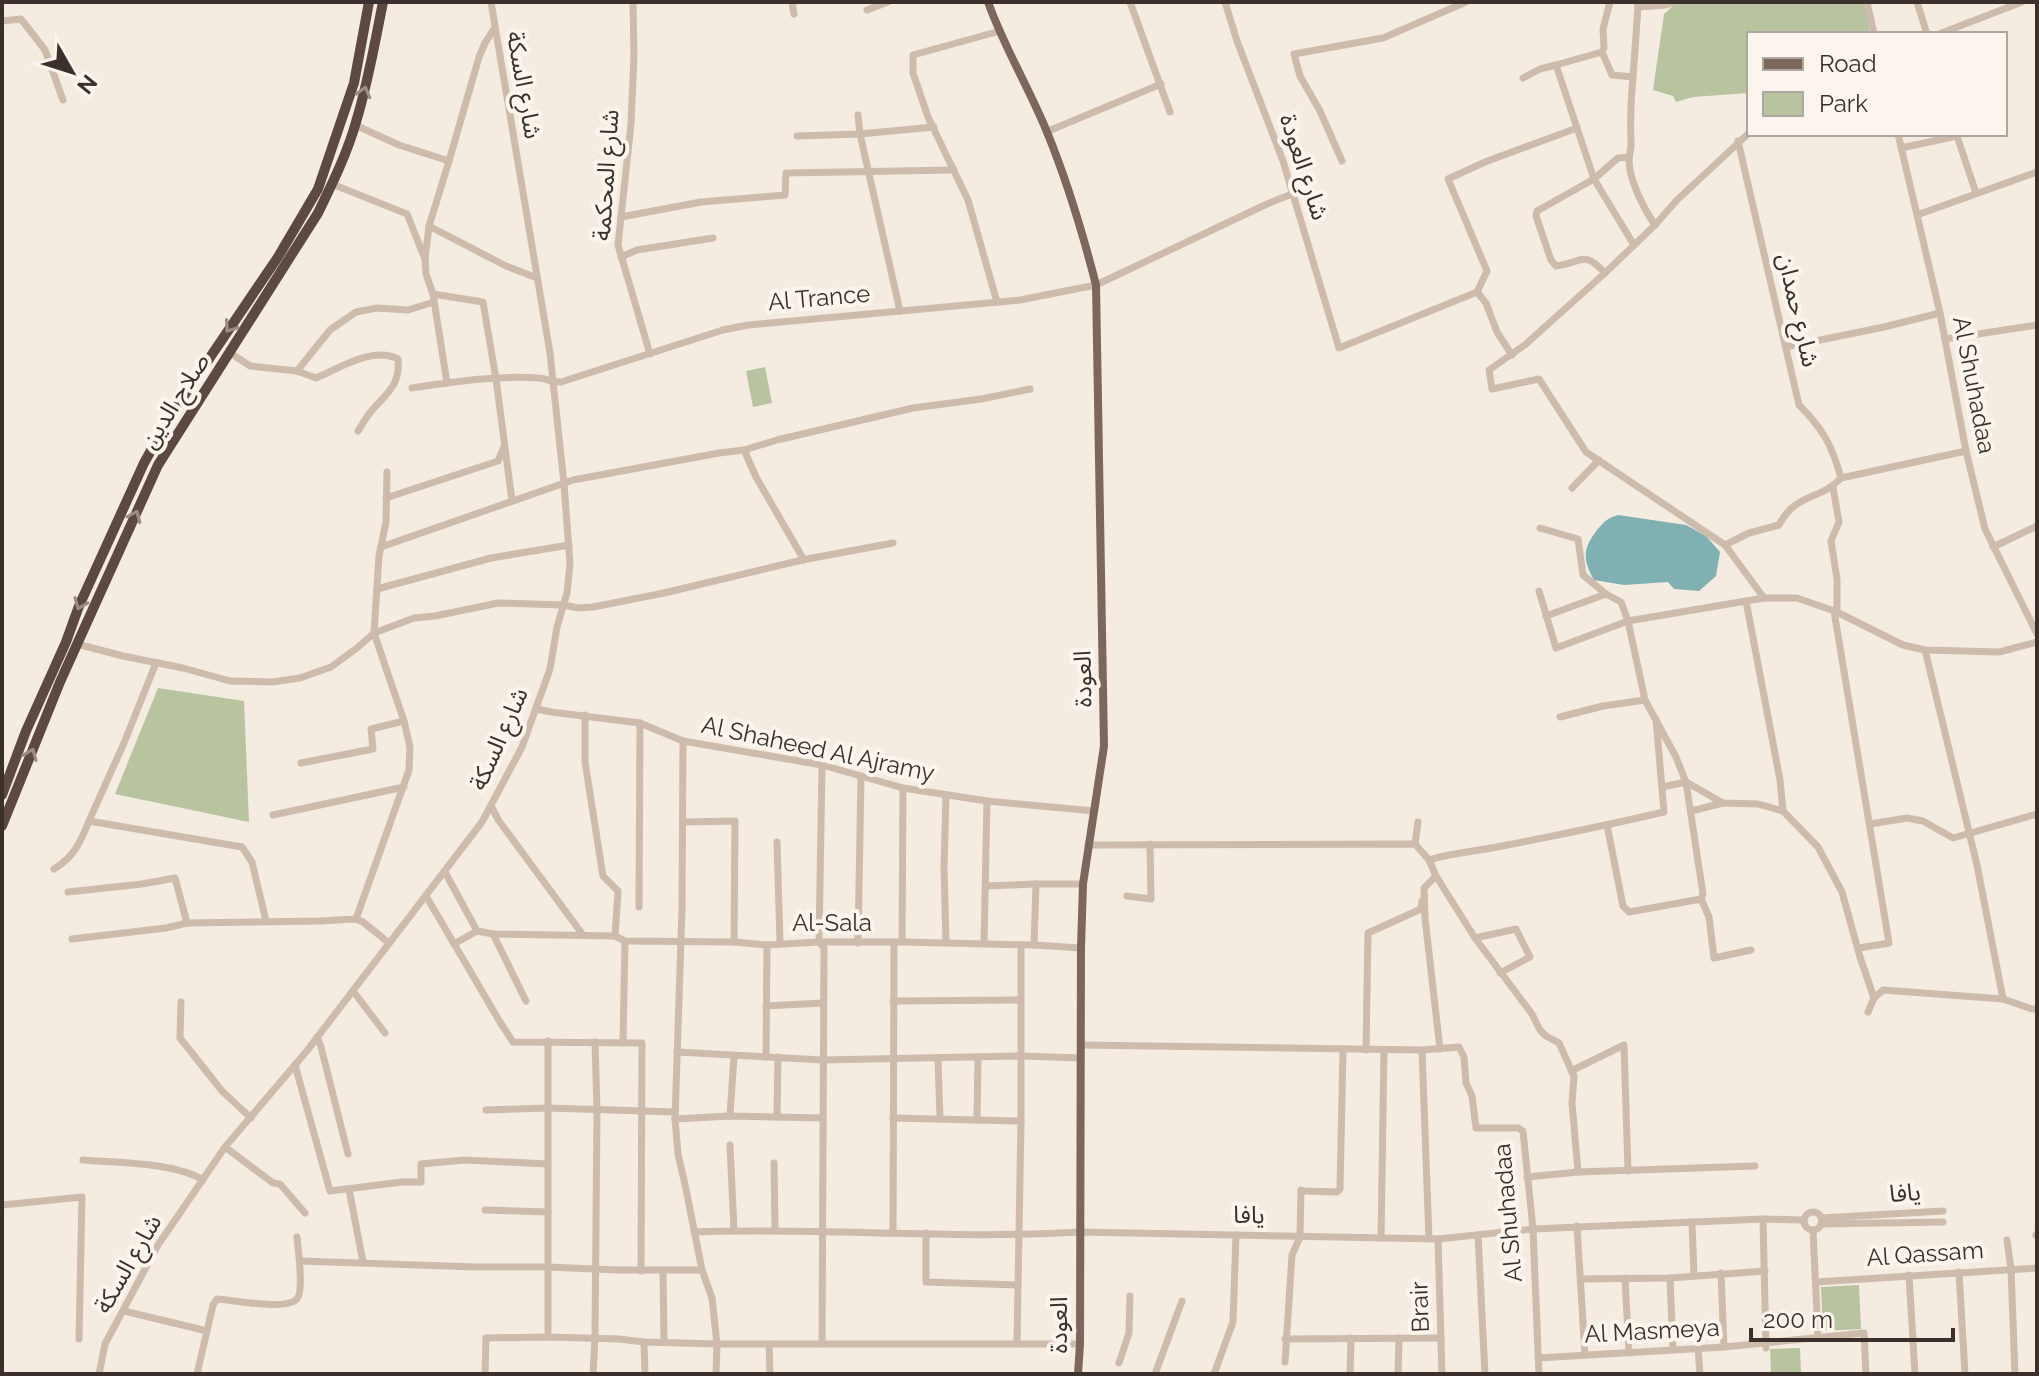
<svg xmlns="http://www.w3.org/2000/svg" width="2039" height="1376" font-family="Raleway,'Noto Sans Arabic',sans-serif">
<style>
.green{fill:#b8c4a0}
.water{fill:#7fb0b2}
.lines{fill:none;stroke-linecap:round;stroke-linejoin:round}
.minor{stroke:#cdbbac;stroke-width:7}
.major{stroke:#7d675c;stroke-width:8}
.highway{stroke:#5c4a42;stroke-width:10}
.oneway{stroke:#9c8e87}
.labels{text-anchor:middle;stroke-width:8;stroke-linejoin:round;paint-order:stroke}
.street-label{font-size:24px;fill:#3b302b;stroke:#fbf5ee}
</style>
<rect width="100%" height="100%" fill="#f4ebe1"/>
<!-- green -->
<g class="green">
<path d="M1685 2H1865L1870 34H1749V93L1693 97 1676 102 1673 96 1653 90 1664 14 1674 5Z"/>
<path d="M765 367 772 403 753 407 746 371Z"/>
<path d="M158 688 244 701 249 822 115 794Z"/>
<path d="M1859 1285 1861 1329 1823 1331 1821 1287Z"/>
<path d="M1800 1348 1801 1374H1771L1770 1349Z"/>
</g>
<!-- water -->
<path class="water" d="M1618 515 1686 525 1706 536 1720 552 1716 576 1699 591 1674 589 1668 582 1624 585 1594 580C1583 559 1582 550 1597 530 1604 522 1607 518 1618 515Z"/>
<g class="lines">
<!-- minor -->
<g class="minor">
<path d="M633 2 634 55 631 124 618 245 650 354"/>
<path d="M792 2 794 14"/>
<path d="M1130 2 1170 112"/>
<path d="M1225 2 1237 41 1283 161 1339 348 1477 292 1486 303 1497 332 1512 355"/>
<path d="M1610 2 1603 29 1604 48 1602 52 1612 75 1633 77C1631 99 1630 120 1631 141 1632 148 1629 153 1629 160 1629 180 1644 209 1655 225"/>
<path d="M1637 2 1638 7 1666 5 1674 2"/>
<path d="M1867 2 1874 34"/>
<path d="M1917 2 1927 34"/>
<path d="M867 10 888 2"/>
<path d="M2 21 21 19 45 50 63 100"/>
<path d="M1939 34 2022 2"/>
<path d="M1602 52 1556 65 1594 179 1634 245"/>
<path d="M1633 77 1638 7"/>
<path d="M1523 78 1540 69 1556 65"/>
<path d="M858 115 860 134 900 311"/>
<path d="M355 125 399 145 449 161 429 226"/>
<path d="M1046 132 1161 84"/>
<path d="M1749 133 1677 200 1655 225 1605 273 1526 344 1489 370 1492 389 1539 379 1586 452 1725 545 1764 598"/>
<path d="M1898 134 1940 313 1966 451 1985 529 2037 634"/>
<path d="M797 136 860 134 934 127"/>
<path d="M1957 136 1976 193"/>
<path d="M1738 141 1799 405C1823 429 1832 445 1841 478"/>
<path d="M1901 148 1957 136 1956 134"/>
<path d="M449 161 479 57 485 43 494 29"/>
<path d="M1342 161 1320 111 1300 76 1294 54 1383 38 1466 2"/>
<path d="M332 184 407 214 425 259 429 226 506 266 537 278"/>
<path d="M1917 215 2037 172"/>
<path d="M621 217 701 202 785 195 786 173 954 170"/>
<path d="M621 257 637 250 713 238"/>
<path d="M425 259 426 274 433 294 447 383"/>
<path d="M1605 273C1582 249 1583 263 1556 266L1551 260 1536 216 1537 211 1594 179 1618 158 1629 157"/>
<path d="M1477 292 1487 271 1448 179 1485 162 1577 128"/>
<path d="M433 294 483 302 496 379 512 501"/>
<path d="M997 302 968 200 928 117 913 73V55L1000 31"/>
<path d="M1945 339 2037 325"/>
<path d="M1786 347 1884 327 1940 313"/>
<path d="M229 352 250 366 297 371 316 378C340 368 373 346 398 359 401 387 384 395 369 414 365 419 362 425 358 431"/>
<path d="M297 371 330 330 356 312 377 308 408 310 434 302"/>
<path d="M412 388C453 382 497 375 538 378 547 378 552 383 561 382L723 330 748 325 1020 300 1096 285 1267 204 1292 194"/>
<path d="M744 450 756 477 804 560"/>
<path d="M1833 487 1839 522 1831 541 1837 579V612"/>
<path d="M1572 488 1599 460"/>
<path d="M386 498 498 461 504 447"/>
<path d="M1540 528 1578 539 1583 575 1606 594 1621 602 1628 621 1645 700 1676 757 1686 782 1723 803 1758 804 1783 811 1818 847 1842 892 1860 957 1874 998"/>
<path d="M1725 545 1749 533 1779 525C1795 493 1821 500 1841 478L1966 451"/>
<path d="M381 547 573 480 719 453 744 450 777 440 913 408 981 399 1030 389"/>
<path d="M1993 547 2037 526"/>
<path d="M377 589 491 558 569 545"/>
<path d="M1539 591 1556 648 1628 621 1764 598H1797L1837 612 1903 645 1925 650 1999 652 2037 642"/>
<path d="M1746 601 1780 780 1783 811"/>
<path d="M1834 611 1889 943 1859 948"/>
<path d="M1546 616 1606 594"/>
<path d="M77 644 123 656 183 668 230 681 272 682 300 678 331 667 357 648 374 633 414 618 435 616 498 603 564 605 578 608 593 607 664 593 802 560 893 543"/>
<path d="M1925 650 1977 865 2003 999"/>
<path d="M156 663 124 743 89 821 242 847 252 862 266 921"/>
<path d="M537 709 551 712 640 723 683 741 822 765 903 788 987 801 1094 811"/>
<path d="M585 715V762L603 876 618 891 615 936"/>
<path d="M1560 717 1603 706 1645 700"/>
<path d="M683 741 682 909 675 1119 678 1154 686 1189 702 1270 712 1298 717 1344 716 1374"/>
<path d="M301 763 373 749 371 729 404 721"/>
<path d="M491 806 499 821 583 935"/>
<path d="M1691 811 1723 803"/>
<path d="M273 815 404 787"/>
<path d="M683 822 735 821 734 942"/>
<path d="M1870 824 1907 818 1923 821 1953 838 2037 814"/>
<path d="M1607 825 1623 906 1629 912 1701 899 1703 894 1686 782 1662 787"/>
<path d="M777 842 780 943"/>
<path d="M1415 844 1418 822"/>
<path d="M1088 845 1415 844 1429 860C1454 852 1481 851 1507 845 1559 835 1612 824 1664 812L1656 719"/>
<path d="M1429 860 1436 876 1424 888 1425 918 1440 1049"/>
<path d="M54 869C74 857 80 843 89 821"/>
<path d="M445 872 477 931"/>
<path d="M1436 876 1475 938 1516 929 1530 957 1500 973"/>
<path d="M987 886 1036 884H1083"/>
<path d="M68 892 142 884 175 878 187 923"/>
<path d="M426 896 500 1022 513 1042 642 1043 641 1271"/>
<path d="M1127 896 1151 899 1150 844"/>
<path d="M1701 899 1709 917 1714 958 1751 950"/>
<path d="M639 907 640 723"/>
<path d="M356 919 409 770 410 747 404 721 374 633 379 556 386 522 387 472"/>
<path d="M493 934 526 1001"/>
<path d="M1475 938 1532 1014 1540 1030 1546 1036 1559 1043 1574 1076 1572 1103 1578 1172"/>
<path d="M72 939 166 928 187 923 320 921 356 919 363 922 389 943"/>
<path d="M902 942 903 788"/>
<path d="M858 943 861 776"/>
<path d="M946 943 944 868 946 795"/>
<path d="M454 944 477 931 493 934 615 936 625 941 734 942 767 945 819 942H902L1034 945 1081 948"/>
<path d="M984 944 987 801"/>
<path d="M1034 945 1036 884"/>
<path d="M353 991 385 1033"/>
<path d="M893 1001 1021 1000"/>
<path d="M181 1002 180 1038 222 1091 251 1118"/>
<path d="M766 1006 823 1003"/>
<path d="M1868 1012 1874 998 1883 990 2003 999 2032 1009H2037"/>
<path d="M317 1037 321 1047 348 1154"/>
<path d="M623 1043 625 941"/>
<path d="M1081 1045 1422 1050 1459 1047 1464 1057 1466 1083 1472 1096 1476 1128H1518L1523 1131 1533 1229 1539 1374"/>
<path d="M1366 1050 1368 933 1421 909 1422 901"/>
<path d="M1422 1050 1429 1239"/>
<path d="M677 1052 823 1060 1022 1056 1080 1058"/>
<path d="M766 1057 767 945"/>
<path d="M938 1058 940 1119"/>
<path d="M295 1065 330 1191 402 1182H421V1164L465 1160 547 1164"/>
<path d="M1571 1071 1624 1045 1628 1171"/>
<path d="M486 1110 548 1108 675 1112"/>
<path d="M730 1116 734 1056"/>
<path d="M777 1117 778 1057"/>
<path d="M893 1118 1021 1121"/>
<path d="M675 1119 730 1116 823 1118"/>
<path d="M977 1120 978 1057"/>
<path d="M730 1145 734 1230"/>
<path d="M225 1147 273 1183 280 1184 305 1213"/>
<path d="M83 1160C118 1163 173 1162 203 1180"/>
<path d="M774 1163 775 1230"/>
<path d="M1527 1177 1578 1172 1755 1166"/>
<path d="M349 1189 363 1262"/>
<path d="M1301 1191 1337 1192 1340 1189 1343 1049"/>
<path d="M2 1205 82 1197 79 1339"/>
<path d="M485 1210 548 1212"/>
<circle cx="1813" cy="1221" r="9"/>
<path d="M1821 1218 1943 1211"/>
<path d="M1763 1219 1766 1348"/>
<path d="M1692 1222 1694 1276"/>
<path d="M1821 1224 1943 1222"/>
<path d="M1577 1226 1585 1355"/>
<path d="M1813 1230 1818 1337"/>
<path d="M694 1232C822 1227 951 1240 1079 1232L1438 1239 1533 1229 1763 1219 1803 1220"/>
<path d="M893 1233 894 944"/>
<path d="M926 1233V1282L1017 1285"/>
<path d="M1478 1235 1485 1374"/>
<path d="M2036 1235H2037"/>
<path d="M1381 1238 1384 1050"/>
<path d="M1438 1239 1442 1374"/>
<path d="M2007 1240 2011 1269 2015 1374"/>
<path d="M300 1261 476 1267H547L618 1270H702"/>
<path d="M663 1271 664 1342"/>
<path d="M1959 1272 1965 1374"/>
<path d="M1721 1273 1724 1347"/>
<path d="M1909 1275 1915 1374"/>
<path d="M1625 1278 1629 1353"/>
<path d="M1670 1278 1673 1349"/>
<path d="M1581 1279 1670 1278 1765 1271"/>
<path d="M1816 1282 2037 1268"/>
<path d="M124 1311 207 1331"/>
<path d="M548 1337V1041"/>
<path d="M1285 1339 1441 1338"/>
<path d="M644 1342 645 1374"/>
<path d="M769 1344 770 1374"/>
<path d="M822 1344 824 948 819 942 822 765"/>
<path d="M1017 1344 1021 1121V945"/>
<path d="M1698 1348 1700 1374"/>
<path d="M1538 1358 1724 1347 1864 1333 1866 1374"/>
<path d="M1285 1362 1292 1255 1300 1237 1301 1190"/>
<path d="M1119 1363 1129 1333 1130 1296"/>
<path d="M99 1374 105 1344 158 1245 225 1147 306 1052 482 822 522 747 550 669 557 627 567 593 570 564 564 484 550 353 491 2"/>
<path d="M197 1374 213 1305 217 1299C234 1300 286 1311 297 1299 304 1291 298 1248 297 1237"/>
<path d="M485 1374 486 1338 548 1337 619 1339 644 1342 717 1344H1080"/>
<path d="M593 1374 595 1338 597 1110 595 1042"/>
<path d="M1155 1374 1182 1301"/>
<path d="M1214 1374 1233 1322 1236 1235"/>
<path d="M1350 1374 1351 1338"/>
<path d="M1398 1374 1399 1338"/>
</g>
<!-- major -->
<path class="major" d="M988 2C1004 47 1029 88 1047 132 1067 181 1083 234 1096 285L1104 746 1083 884 1081 948 1080 1344 1078 1374"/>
<!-- highway -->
<g class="highway">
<path d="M2 795 26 731 66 642 79 606 144 463 171 415 278 257 318 189 354 83 369 2"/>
<path d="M2 826 60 682 158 465 318 213C332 184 347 154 356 122 368 83 375 42 383 2"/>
</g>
</g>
<!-- one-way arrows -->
<defs><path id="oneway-chevron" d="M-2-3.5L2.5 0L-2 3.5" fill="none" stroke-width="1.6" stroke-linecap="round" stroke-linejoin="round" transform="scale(2)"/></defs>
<g class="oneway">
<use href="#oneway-chevron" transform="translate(364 92) rotate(-75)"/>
<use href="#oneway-chevron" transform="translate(230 327) rotate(125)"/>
<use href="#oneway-chevron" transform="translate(135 516) rotate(-66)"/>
<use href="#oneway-chevron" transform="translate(80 604) rotate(112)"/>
<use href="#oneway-chevron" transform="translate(31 754) rotate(-68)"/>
</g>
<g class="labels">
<!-- street labels -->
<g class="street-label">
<text transform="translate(524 85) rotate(80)" y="8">شارع السكة</text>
<text transform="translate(1304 167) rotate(72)" y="8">شارع العودة</text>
<text transform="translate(606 175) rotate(-86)" y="8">شارع المحكمة</text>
<text transform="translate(819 298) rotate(-5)" y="8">Al Trance</text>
<text transform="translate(1798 310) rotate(77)" y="8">شارع حمدان</text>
<text transform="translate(1974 385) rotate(79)" y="8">Al Shuhadaa</text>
<text transform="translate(175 401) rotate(-58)" y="8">صلاح الدين</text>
<text transform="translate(1083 679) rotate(-91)" y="8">العودة</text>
<text transform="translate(499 739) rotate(-66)" y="8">شارع السكة</text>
<text transform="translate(818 749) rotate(12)" y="8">Al Shaheed Al Ajramy</text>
<text x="832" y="931">Al-Sala</text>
<text transform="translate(1905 1193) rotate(-4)" y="8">يافا</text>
<text transform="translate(1508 1213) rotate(-95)" y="8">Al Shuhadaa</text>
<text transform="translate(1249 1215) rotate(1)" y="8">يافا</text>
<text transform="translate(1925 1254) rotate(-4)" y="8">Al Qassam</text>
<text transform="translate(128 1264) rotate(-60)" y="8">شارع السكة</text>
<text transform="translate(1420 1307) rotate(-92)" y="8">Brair</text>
<text transform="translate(1059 1325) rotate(-90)" y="8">العودة</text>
<text transform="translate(1652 1331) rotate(-3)" y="8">Al Masmeya</text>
</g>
</g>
<!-- border -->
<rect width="2039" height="1376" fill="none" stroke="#3b302b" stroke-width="8"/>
<!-- legend -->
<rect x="1747" y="32" width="260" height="104" fill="#fbf5ee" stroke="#aea6a0" stroke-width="2"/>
<rect x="1763" y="58" width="40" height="12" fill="#7d675c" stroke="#aea6a0" stroke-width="2"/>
<text x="1819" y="72" font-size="24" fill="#3b302b">Road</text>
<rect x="1763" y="92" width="40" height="24" fill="#b8c4a0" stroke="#aea6a0" stroke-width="2"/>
<text x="1819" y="112" font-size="24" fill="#3b302b">Park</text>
<!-- north arrow -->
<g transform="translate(72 72) rotate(129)" stroke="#fbf5ee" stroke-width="6" paint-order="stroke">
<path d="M0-6L14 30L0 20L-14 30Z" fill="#3b302b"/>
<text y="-12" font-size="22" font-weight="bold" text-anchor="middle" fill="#3b302b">N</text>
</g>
<!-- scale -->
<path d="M1751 1328v12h202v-12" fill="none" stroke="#3b302b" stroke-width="4"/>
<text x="1763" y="1328" font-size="24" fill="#3b302b" stroke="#fbf5ee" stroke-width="6" paint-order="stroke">200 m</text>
</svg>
